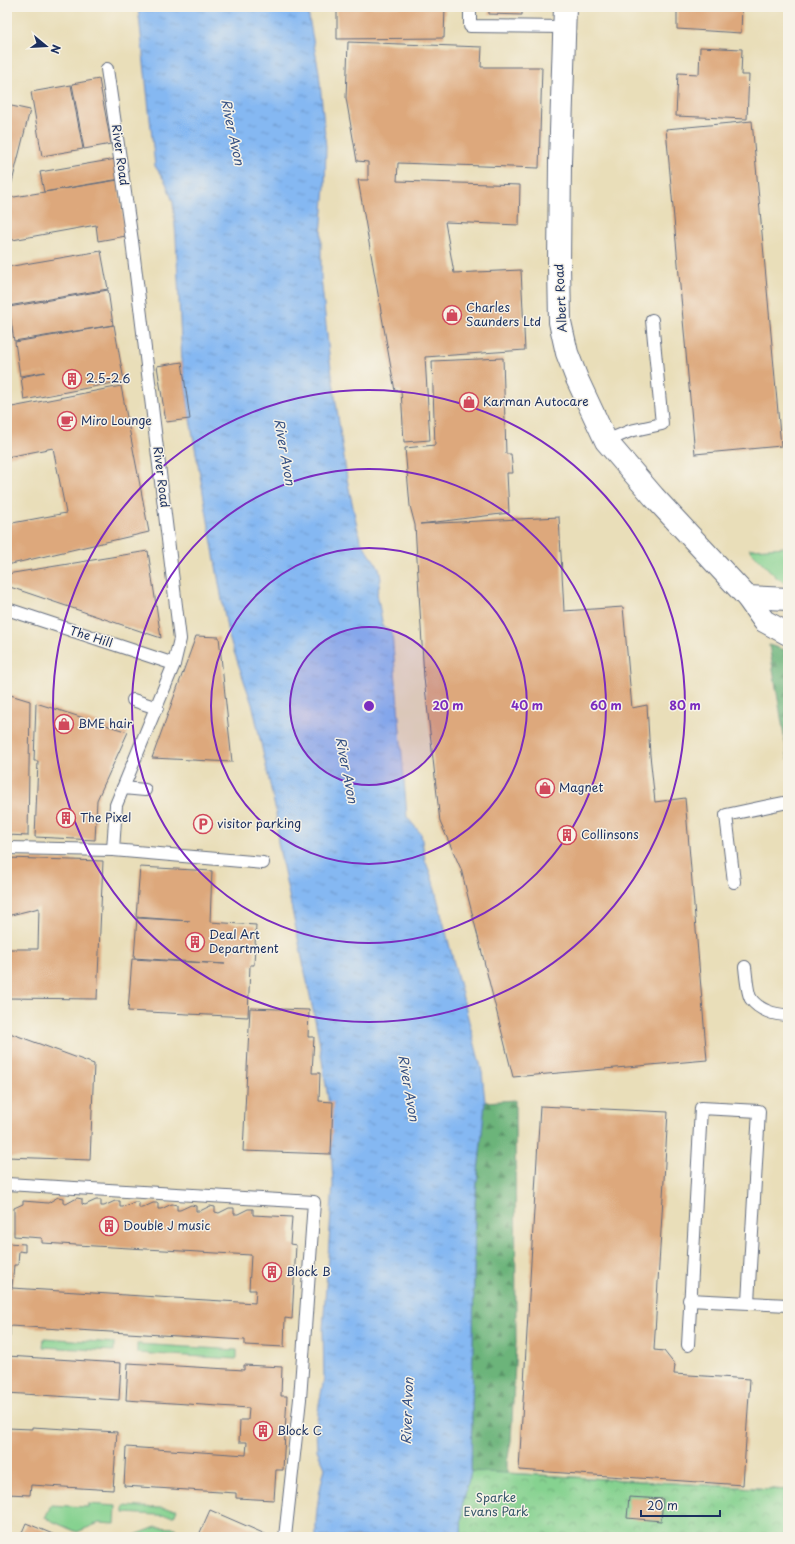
<svg xmlns="http://www.w3.org/2000/svg" width="795" height="1544" font-family="'Playpen Sans',sans-serif">
<style>
.grass{fill:#86d290;stroke:#508077}
.forest{fill:url(#forest-firs);stroke:#44726c}
.park{fill:url(#park-crowns);stroke:#508077}
.water{fill:url(#water-ripples);stroke:#5074a8}
.building{fill:#dda87b}
.lines{fill:none;stroke-linecap:round;stroke-linejoin:round}
.service-casing{stroke:#636c7e;stroke-width:14}
.tertiary-casing{stroke:#636c7e;stroke-width:24}
.service{stroke:#fff;stroke-width:12}
.tertiary{stroke:#fff;stroke-width:22}
.ring{fill:none;stroke:#7b2cbf;stroke-width:2}
.labels{text-anchor:middle;stroke-width:3;stroke-linejoin:round;paint-order:stroke}
.street-label{font-size:12px;fill:#1b2f5e;stroke:#f7f3e8}
.poi-label{font-size:12px;fill:#1b2f5e;stroke:#f7f3e8;text-anchor:start}
.park-label{font-size:12px;fill:#36586a;stroke:#f7f3e8}
.water-label{font-size:13px;font-style:italic;fill:#365183;stroke:#f7f3e8}
.centre{fill:#7b2cbf;stroke:#f7f3e8;stroke-width:2}
.ring-label{font-size:12px;text-anchor:middle;font-weight:bold;fill:#7b2cbf;stroke:#f7f3e8;stroke-width:3;stroke-linejoin:round;paint-order:stroke}
</style>
<defs>
<pattern id="forest-firs" width="22" height="20" patternUnits="userSpaceOnUse"><rect width="22" height="20" fill="#6cb47a"/><path d="M5 1l3.5 6h-7zM16 11l3.5 6h-7z" fill="#589367"/></pattern>
<pattern id="park-crowns" width="20" height="18" patternUnits="userSpaceOnUse"><rect width="20" height="18" fill="#86d290"/><path d="M2 6a3 3 0 1 1 6 0M12 15a3 3 0 1 1 6 0" fill="none" stroke="#6dab79"/></pattern>
<pattern id="water-ripples" width="26" height="14" patternUnits="userSpaceOnUse"><rect width="26" height="14" fill="#85b8f2"/><path d="M2 4q2-2 4 0t4 0M15 11q2-2 4 0t4 0" fill="none" stroke="#6c96c7"/></pattern>
</defs>
<rect width="100%" height="100%" fill="#f7f3e8"/>
<filter id="ink" filterUnits="userSpaceOnUse"><feTurbulence type="fractalNoise" baseFrequency=".025" numOctaves="2"/><feDisplacementMap in="SourceGraphic" scale="8" xChannelSelector="R" yChannelSelector="G"/><feConvolveMatrix kernelMatrix="1 2 1 2 8 2 1 2 1" color-interpolation-filters="sRGB"/></filter>
<filter id="wash" filterUnits="userSpaceOnUse"><feTurbulence type="fractalNoise" baseFrequency=".012" numOctaves="4" result="noise"/><feDisplacementMap in="SourceGraphic" scale="16" xChannelSelector="R" yChannelSelector="G"/><feGaussianBlur stdDeviation="0.9" result="paint"/><feColorMatrix in="noise" values="0 0 0 0 0 0 0 0 0 0 0 0 0 0 0 0 0 1.4 0 .05"/><feComposite in="paint" operator="in"/></filter>
<g filter="url(#wash)">
<rect width="100%" height="100%" fill="#e9deb9"/>
<!-- grass -->
<g class="grass">
<path d="M788 442V482L784 443Z"/>
<path d="M788 543V584L777 578 749 549 787 547Z"/>
<path d="M44 1338 114 1343V1351L43 1347Z"/>
<path d="M137 1344 237 1350V1359L137 1353Z"/>
<path d="M88 1504 116 1506 115 1524 99 1523 77 1532 45 1518 51 1505 88 1507Z"/>
<path d="M124 1506 177 1509 174 1516 124 1513Z"/>
<path d="M156 1527 176 1528 172 1537H130Z"/>
</g>
<!-- forest -->
<g class="forest">
<path d="M769 645 788 651V759Z"/>
<path d="M515 1100 516 1343 511 1441 507 1462V1473L788 1490 785 1537H461L471 1471 475 1202 485 1102Z"/>
</g>
<!-- park -->
<path class="park" d="M471 1471 788 1490 785 1537H461L462 1506Z"/>
<!-- water -->
<path class="water" d="M138 7H307L319 72 326 147 325 186 321 235V277L329 354 347 479 360 540 379 568 381 579 377 593 383 627 392 632 407 817 421 834 425 860 432 878 482 1072 485 1102 475 1202 471 1471 462 1506 461 1537H316C315 1513 319 1491 325 1468L317 1450 316 1430 319 1404 324 1379 323 1329 333 1184 329 1105 318 1034 278 843 276 812 253 707 228 634 190 419 182 362 176 238 173 202 166 183 155 166Z"/>
<g id="blocks">
<!-- building -->
<g class="building">
<path d="M337 7H445L444 38 337 39Z"/>
<path d="M489 7H522V15L489 14Z"/>
<path d="M677 7H742L741 33 677 29Z"/>
<path d="M348 42 482 47 481 67H542L539 168 398 163 397 181 520 185 519 225 445 222 454 273 521 270 525 350 425 357 430 440 404 442 401 390 395 391 358 180H368V162L357 161 346 98Z"/>
<path d="M700 47 742 49 741 75H749L747 119 676 116 678 73 699 74Z"/>
<path d="M99 79 111 144 84 149 72 84Z"/>
<path d="M71 85 83 149 42 156 31 92Z"/>
<path d="M7 105 30 110 8 198 118 180 126 236 98 241 96 225 7 241Z"/>
<path d="M752 121 781 446 695 454 666 129Z"/>
<path d="M116 159 120 179 44 192 40 172Z"/>
<path d="M101 251 108 289 8 306 7 297V267Z"/>
<path d="M108 290 113 325 14 341 9 307Z"/>
<path d="M114 325 124 381 24 400 21 377 45 372 20 376 15 342Z"/>
<path d="M503 358 506 454H511L513 473H507L509 513 420 524 559 517 564 611 623 607 632 708 647 705 650 755 655 802 685 798 707 1060 513 1077 461 869 440 822 424 678 415 525 410 506 405 448 435 445 432 361Z"/>
<path d="M182 362 190 419 166 422 157 366Z"/>
<path d="M121 386 149 532 7 565V524L66 513 53 448 7 457V408Z"/>
<path d="M148 551 161 638 7 586V574Z"/>
<path d="M196 636 219 637 232 762 152 758Z"/>
<path d="M7 694 30 701 28 836 7 835Z"/>
<path d="M36 703 128 732 97 800 95 840 35 837 38 761H34Z"/>
<path d="M7 858 103 861 97 999 7 998V949H38L39 908 7 916Z"/>
<path d="M140 867 212 871 210 922 256 925 254 965H250L248 1017 128 1011 132 959 225 964 134 958 137 918 190 921 136 917Z"/>
<path d="M250 1008 309 1010 308 1037H314L312 1073H320L319 1101 333 1102 331 1154 243 1151Z"/>
<path d="M7 1032 94 1064 90 1160 7 1157Z"/>
<path d="M540 1106 668 1112 654 1350 664 1351 675 1365 674 1374 750 1379 743 1485 519 1470Z"/>
<path d="M58 1197 63 1198V1203L66 1204 77 1198 82 1199V1204L85 1205 96 1200H101V1206H104L115 1201H120V1207H123L134 1202H139V1208H142L153 1203H158V1209H161L172 1204 177 1205V1210H180L191 1205 196 1206V1211H200L210 1206 215 1207V1212L219 1213 229 1208H234V1214H238L248 1209H253V1215L292 1217 290 1244 296 1245 292 1319 285 1318 284 1347 245 1345V1340L10 1326V1337L7 1334V1243L25 1244V1252L19 1251 18 1265H14L12 1288 255 1303 256 1290H249L251 1255 42 1243V1238L14 1236V1208L23 1204V1201L48 1203Z"/>
<path d="M7 1356 121 1363 119 1400 7 1393Z"/>
<path d="M128 1363 244 1370V1365L282 1367 281 1396H287L283 1470H276L274 1500 236 1498V1493L124 1486 126 1447 246 1455 247 1442H239L240 1420H248L249 1408 126 1400Z"/>
<path d="M32 1427 117 1432 113 1490 31 1485 30 1495 7 1494V1428L32 1429Z"/>
<path d="M629 1497 663 1499 661 1521 627 1518Z"/>
<path d="M210 1510 272 1537H198Z"/>
<path d="M26 1523 60 1537H20Z"/>
</g>
</g>
</g>
<g filter="url(#ink)">
<use href="#blocks" fill-opacity="0" stroke="#636c7e" stroke-width="1"/>
<g class="lines">
<!-- service casing -->
<g class="service-casing">
<g id="service">
<path d="M470 7V26L564 27"/>
<path d="M107 69 132 241 180 639 174 664 116 805 113 850"/>
<path d="M606 441 630 431 662 424 652 320"/>
<path d="M7 609 174 664"/>
<path d="M133 700 157 708"/>
<path d="M123 788 145 790"/>
<path d="M7 848 113 850 263 863"/>
<path d="M734 882 726 815 788 802"/>
<path d="M745 967C746 974 747 993 751 999 759 1010 774 1015 788 1015"/>
<path d="M7 1184 314 1202 300 1399 285 1537"/>
<path d="M689 1300 788 1305"/>
<path d="M688 1345 701 1108 759 1111 748 1302"/>
</g>
</g>
<!-- tertiary casing -->
<g class="tertiary-casing">
<g id="tertiary">
<path d="M565 7 560 162 559 265 560 322 567 353 577 379 606 441 654 497 747 597 764 621 788 634"/>
<path d="M747 597 788 599"/>
</g>
</g>
<!-- service -->
<use href="#service" class="service"/>
<!-- tertiary -->
<use href="#tertiary" class="tertiary"/>
</g>
</g>
<!-- distance rings -->
<circle cx="369" cy="706" r="79" fill="#7b2cbf" fill-opacity=".12"/>
<g class="ring">
<circle cx="369" cy="706" r="79"/>
<circle cx="369" cy="706" r="158"/>
<circle cx="369" cy="706" r="237"/>
<circle cx="369" cy="706" r="316"/>
</g>
<!-- icons -->
<defs>
<g id="shop-ring" transform="scale(1)"><circle r="9.5" fill="#f7f3e8" stroke="#d1495b" stroke-width="1.5"/><path d="M-5-2.5h2.3a2.7 3.5 0 0 1 5.4 0H5L5.5 6h-11ZM-1.5-2.5h3a1.5 2.3 0 0 0-3 0Z" fill="#d1495b"/></g>
<g id="building-ring" transform="scale(1)"><circle r="9.5" fill="#f7f3e8" stroke="#d1495b" stroke-width="1.5"/><path d="M-4-6H4V6H1V3H-1V6H-4ZM-2.5-4.3h1.7v1.8h-1.7ZM.8-4.3h1.7v1.8H.8ZM-2.5-1h1.7V.8h-1.7ZM.8-1h1.7V.8H.8Z" fill="#d1495b"/></g>
<g id="cafe-ring" transform="scale(1)"><circle r="9.5" fill="#f7f3e8" stroke="#d1495b" stroke-width="1.5"/><path d="M-5.5-4.5H6V0H3Q3 3.5 0 3.5H-2.5Q-5.5 3.5-5.5 0ZM3-3.2v2h1.7v-2ZM-6 4.5H4V6H-6Z" fill="#d1495b"/></g>
<g id="parking-ring" transform="scale(1)"><circle r="9.5" fill="#f7f3e8" stroke="#d1495b" stroke-width="1.5"/><path d="M-3.5-5.5H1a3.5 3.5 0 0 1 0 7H-1V5.5H-3.5ZM-1-3.4V-.6H.8a1.4 1.4 0 0 0 0-2.8Z" fill="#d1495b"/></g>
</defs>
<g fill-rule="evenodd">
<use href="#shop-ring" x="452" y="315"/>
<use href="#building-ring" x="72" y="379"/>
<use href="#shop-ring" x="469" y="402"/>
<use href="#cafe-ring" x="67" y="421"/>
<use href="#shop-ring" x="64" y="724"/>
<use href="#shop-ring" x="545" y="788"/>
<use href="#building-ring" x="66" y="818"/>
<use href="#parking-ring" x="203" y="824"/>
<use href="#building-ring" x="567" y="835"/>
<use href="#building-ring" x="195" y="942"/>
<use href="#building-ring" x="109" y="1226"/>
<use href="#building-ring" x="272" y="1272"/>
<use href="#building-ring" x="263" y="1431"/>
</g>
<g class="labels">
<!-- street labels -->
<g class="street-label">
<text transform="translate(120 155) rotate(82)" y="4">River Road</text>
<text transform="translate(561 298) rotate(-93)" y="4">Albert Road</text>
<text transform="translate(161 477) rotate(83)" y="4">River Road</text>
<text transform="translate(91 637) rotate(18)" y="4">The Hill</text>
</g>
<!-- poi labels -->
<g class="poi-label">
<text x="466" y="312">Charles<tspan x="466" dy="14">Saunders Ltd</tspan></text>
<text x="86" y="383">2.5-2.6</text>
<text x="483" y="406">Karman Autocare</text>
<text x="81" y="425">Miro Lounge</text>
<text x="78" y="728">BME hair</text>
<text x="559" y="792">Magnet</text>
<text x="80" y="822">The Pixel</text>
<text x="217" y="828">visitor parking</text>
<text x="581" y="839">Collinsons</text>
<text x="209" y="939">Deal Art<tspan x="209" dy="14">Department</tspan></text>
<text x="123" y="1230">Double J music</text>
<text x="286" y="1276">Block B</text>
<text x="277" y="1435">Block C</text>
</g>
<!-- park labels -->
<g class="park-label">
<text x="496" y="1502">Sparke<tspan x="496" dy="14">Evans Park</tspan></text>
</g>
<!-- water labels -->
<g class="water-label">
<text transform="translate(233 132) rotate(78)" y="5">River Avon</text>
<text transform="translate(285 452) rotate(80)" y="5">River Avon</text>
<text transform="translate(347 770) rotate(79)" y="5">River Avon</text>
<text transform="translate(409 1088) rotate(80)" y="5">River Avon</text>
<text transform="translate(407 1411) rotate(-88)" y="5">River Avon</text>
</g>
</g>
<circle cx="369" cy="706" r="6" class="centre"/>
<g class="ring-label">
<text x="448" y="710">20 m</text>
<text x="527" y="710">40 m</text>
<text x="606" y="710">60 m</text>
<text x="685" y="710">80 m</text>
</g>
<!-- margin -->
<rect width="795" height="1544" fill="none" stroke="#f7f3e8" stroke-width="24"/>
<!-- north arrow -->
<g transform="translate(46 46) rotate(108)" stroke="#f7f3e8" stroke-width="3" paint-order="stroke">
<path d="M0-3L7 15L0 10L-7 15Z" fill="#1b2f5e"/>
<text y="-6" font-size="11" font-weight="bold" text-anchor="middle" fill="#1b2f5e">N</text>
</g>
<!-- scale -->
<path d="M641 1510v6h79v-6" fill="none" stroke="#1b2f5e" stroke-width="2"/>
<text x="647" y="1510" font-size="12" fill="#1b2f5e" stroke="#f7f3e8" stroke-width="3" paint-order="stroke">20 m</text>
</svg>
